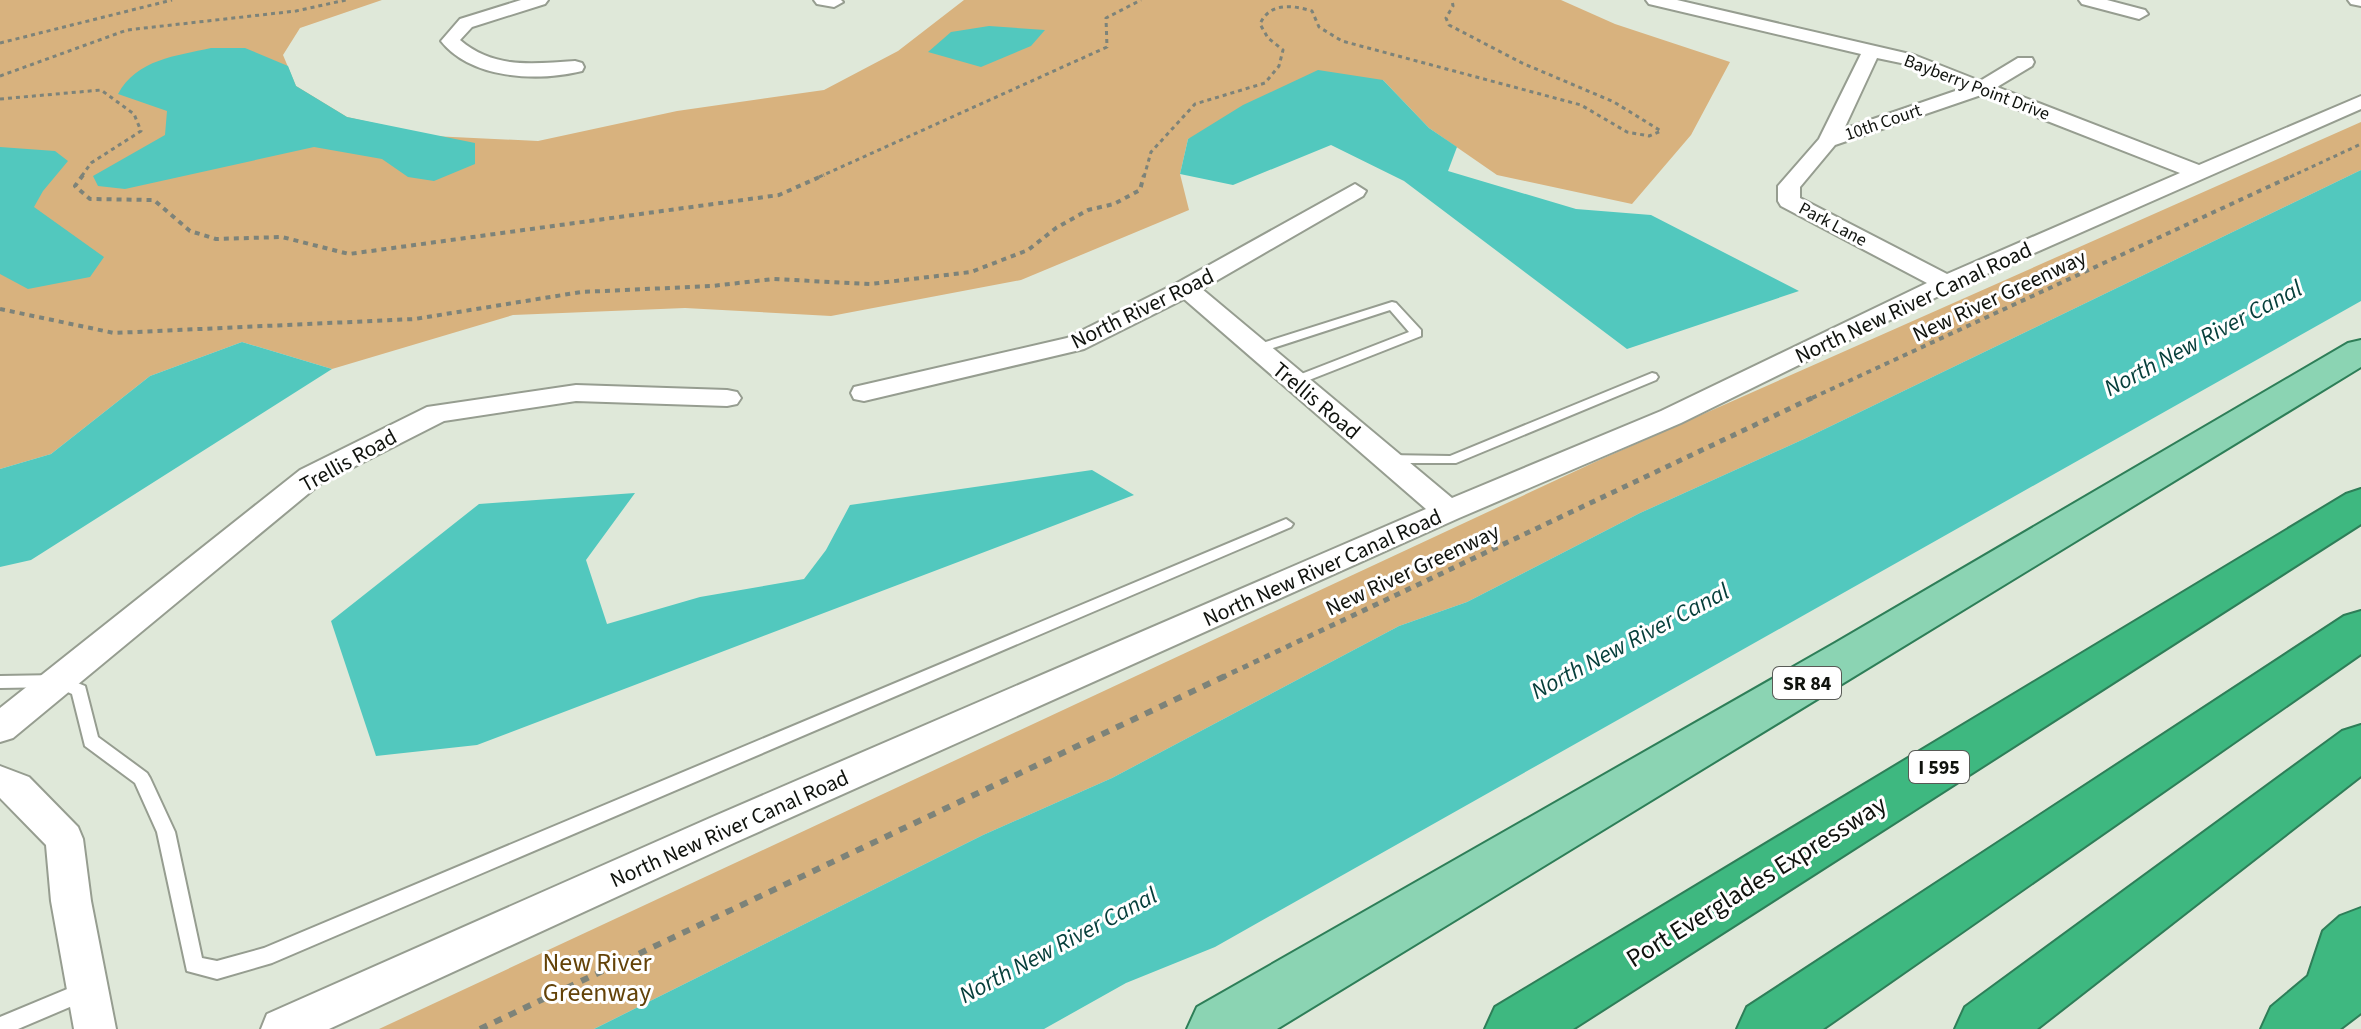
<svg xmlns="http://www.w3.org/2000/svg" width="2361" height="1029" font-family="'Source Sans 3',sans-serif">
<style>
.green{fill:#d8b27e}
.water{fill:#52c8be}
.lines{fill:none;stroke-linecap:round;stroke-linejoin:round}
.lane-casing{stroke:#969d90;stroke-width:4}
.street-casing{stroke:#969d90;stroke-width:4}
.primary-casing{stroke:#2e7e58;stroke-width:4}
.highway-casing{stroke:#2e7e58;stroke-width:4}
.path-far3{stroke:#7d8379;stroke-width:3;stroke-dasharray:4 4;stroke-linecap:butt}
.path-far2{stroke:#7d8379;stroke-width:4;stroke-dasharray:5 5;stroke-linecap:butt}
.path-far1{stroke:#7d8379;stroke-width:5;stroke-dasharray:6 6;stroke-linecap:butt}
.path{stroke:#7d8379;stroke-width:6;stroke-dasharray:8 8;stroke-linecap:butt}
.lane{fill:#fff;fill-rule:evenodd}
.street{fill:#fff;fill-rule:evenodd}
.primary{fill:#8bd4b3;fill-rule:evenodd}
.highway{fill:#3eb880;fill-rule:evenodd}
.labels{text-anchor:middle;stroke-width:6;stroke-linejoin:round;paint-order:stroke}
.far-street-label{font-size:18px;fill:#10130e;stroke:#fff}
.shield{fill:#fff;stroke:#585a56;stroke-width:2}
.shield-label{font-size:20px;font-weight:bold;fill:#10130e}
.street-label{font-size:22px;fill:#10130e;stroke:#fff}
.water-label{font-size:24px;font-style:italic;fill:#053e3a;stroke:#fff}
.near-street-label{font-size:26px;fill:#10130e;stroke:#fff}
.near-park-label{font-size:26px;fill:#634208;stroke:#fff}
</style>
<rect width="100%" height="100%" fill="#dfe8d9"/>
<!-- green -->
<g class="green">
<path d="M0 0H382L300 28 283 55 296 86 347 117 432 136 538 141 677 111 824 90 898 51 964 0H1561L1615 24 1730 62 1691 135 1632 204 1497 175 1429 128 1383 80 1188 139 1180 174 1189 210 1021 280 831 316 685 308 513 315 332 369 242 342 150 376 51 454 0 469Z"/>
<path d="M2361 122V170L1804 439 1640 513 1467 602 1399 626 1112 778 983 835 594 1029H379L1595 462Z"/>
</g>
<!-- water -->
<g class="water">
<path d="M989 26 1045 30 1031 46 981 67 928 52 951 32Z"/>
<path d="M211 48H245L288 66 296 86 347 117 475 143V164L434 181 408 177 382 159 314 147 125 189 98 186 93 176 165 135 167 111 118 94C137 59 176 56 211 48Z"/>
<path d="M1318 70 1383 80 1429 128 1457 147 1448 171 1576 209 1651 215 1799 291 1627 349 1404 181 1331 145 1233 185 1180 174 1188 139 1243 105Z"/>
<path d="M0 147 55 151 68 161 43 191 34 207 104 257 90 277 28 289 0 274Z"/>
<path d="M2361 170V301L1215 947 1126 983 1044 1029H594L983 835 1112 778 1399 626 1467 602 1640 513 1804 439Z"/>
<path d="M242 342 332 369 31 560 0 567V469L51 454 150 376Z"/>
<path d="M1092 470 1134 495 477 745 376 756 331 621 479 504 635 493 586 560 607 624 700 597 804 579 826 550 850 505Z"/>
</g>
<g class="lines">
<!-- lane casing -->
<g class="lane-casing">
<g id="lane">
<path d="M1392 302 1396 303 1421 330V336L1299 384H1291L1289 381 1291 378 1409 332 1390 310 1261 352H1253L1251 349 1253 346Z"/>
<path d="M1652 373 1656 374 1658 377 1656 380 1456 463H1387L1380 459 1387 455 1450 456Z"/>
<path d="M1286 519 1293 524 1291 527 272 963 217 979 187 971 157 832 135 783 85 746 72 694 57 687 0 688V676L58 675 85 686 98 737 147 773 150 778 175 832 202 958 217 961 264 948Z"/>
<path d="M84 982 91 984 94 991 91 998 18 1029H0V1017Z"/>
</g>
</g>
<!-- street casing -->
<g class="street-casing">
<g id="street">
<path d="M521 0H548L545 4 472 27 460 40C494 69 533 64 575 61L582 63 584 67 582 71C537 82 471 79 441 41L460 19Z"/>
<path d="M814 0H841L843 2 834 7 817 4Z"/>
<path d="M1646 0H1677L1914 55 1980 81 2018 58H2032L2034 62 2032 66 1997 87 2199 165 2361 96V109L1955 288 1681 423 1459 518 736 842 329 1029H261L267 1014 710 818 1426 509 1184 299 1084 349 864 401 854 399 851 393 854 387 1067 338 1177 283 1355 184 1366 191 1363 196 1202 289 1452 498 1661 411 1927 283 1781 206 1778 201V186L1819 139 1861 54 1649 4ZM1877 58 1901 63 1964 88 1844 129ZM1981 95 2180 173 1947 274 1800 198V187L1835 145Z"/>
<path d="M2079 0H2107L2145 10 2148 14 2139 19 2082 4Z"/>
<path d="M2348 0H2361V6L2351 4Z"/>
<path d="M576 385 727 390 737 392 741 398 737 404 727 406 576 401 444 421 320 484 13 738 0 742V708L300 470 427 407Z"/>
<path d="M0 766 29 777 78 827 83 839 91 901 116 1029H74L51 901 46 845 0 798Z"/>
</g>
</g>
<!-- primary casing -->
<g class="primary-casing">
<path id="primary" d="M2361 340V367L1277 1029H1187L1197 1007 1835 643 2348 343Z"/>
</g>
<!-- highway casing -->
<g class="highway-casing">
<g id="highway">
<path d="M2361 489V524L1573 1029H1485L1495 1007 2346 494Z"/>
<path d="M2361 611V654L1823 1029H1737L1747 1007 2344 616Z"/>
<path d="M2361 725V776L2037 1029H1955L1965 1007 2342 731Z"/>
<path d="M2361 908V1013L2340 1029H2261L2271 1007 2308 976 2323 931 2340 916Z"/>
</g>
</g>
<!-- path-far3 -->
<g class="path-far3">
<path d="M0 43 172 0"/>
<path d="M0 76 127 30 296 11 346 0"/>
<path d="M0 99 101 90 134 114 141 131 91 163 81 177"/>
<path d="M819 177 1107 47 1106 18 1141 0"/>
<path d="M1144 177 1151 152 1195 104 1265 83 1279 66 1283 50 1268 38 1260 24C1270 2 1292 5 1312 11L1319 27 1342 41 1581 105 1627 132 1649 136 1661 131 1614 102 1522 63 1449 25 1446 18 1453 6 1452 0"/>
<path d="M2290 177 2361 144"/>
</g>
<!-- path-far2 -->
<g class="path-far2">
<path d="M83 175 75 186 90 199 154 200 190 231 216 239 282 237 349 254 779 195 824 175"/>
<path d="M0 309 114 333 415 319 581 292 712 286 773 279 870 284 971 272 1028 250 1056 228 1088 210 1114 204 1140 190 1144 175"/>
<path d="M1812 398 2294 175"/>
</g>
<!-- path-far1 -->
<path class="path-far1" d="M1221 678 1816 396"/>
<!-- path -->
<path class="path" d="M480 1029 1225 676"/>
<!-- lane -->
<use href="#lane" class="lane"/>
<!-- street -->
<use href="#street" class="street"/>
<!-- primary -->
<use href="#primary" class="primary"/>
<!-- highway -->
<use href="#highway" class="highway"/>
</g>
<g class="labels">
<!-- far-street labels -->
<g class="far-street-label">
<text transform="translate(1977 87) rotate(21)" y="6">Bayberry Point Drive</text>
<text transform="translate(1883 122) rotate(-19)" y="6">10th Court</text>
<text transform="translate(1833 224) rotate(28)" y="6">Park Lane</text>
</g>
<!-- shield labels -->
<g class="shield">
<rect x="1773" y="667" width="68" height="32" rx="6"/>
<rect x="1909" y="751" width="60" height="32" rx="6"/>
</g>
<g class="shield-label">
<text x="1807" y="690">SR 84</text>
<text x="1939" y="774">I 595</text>
</g>
<!-- street labels -->
<g class="street-label">
<text transform="translate(1999 295) rotate(-25)" y="8">New River Greenway</text>
<text transform="translate(1913 302) rotate(-25)" y="8">North New River Canal Road</text>
<text transform="translate(1142 308) rotate(-26)" y="8">North River Road</text>
<text transform="translate(1317 400) rotate(40)" y="8">Trellis Road</text>
<text transform="translate(348 460) rotate(-29)" y="8">Trellis Road</text>
<text transform="translate(1322 567) rotate(-24)" y="8">North New River Canal Road</text>
<text transform="translate(1412 569) rotate(-25)" y="8">New River Greenway</text>
<text transform="translate(729 828) rotate(-24)" y="8">North New River Canal Road</text>
</g>
<!-- water labels -->
<g class="water-label">
<text transform="translate(2203 338) rotate(-28)" y="8">North New River Canal</text>
<text transform="translate(1630 641) rotate(-28)" y="8">North New River Canal</text>
<text transform="translate(1058 945) rotate(-28)" y="8">North New River Canal</text>
</g>
<!-- near-street labels -->
<g class="near-street-label">
<text transform="translate(1756 881) rotate(-32)" y="9">Port Everglades Expressway</text>
</g>
<!-- near-park labels -->
<g class="near-park-label">
<text x="597" y="971">New River<tspan x="597" dy="30">Greenway</tspan></text>
</g>
</g>
</svg>
